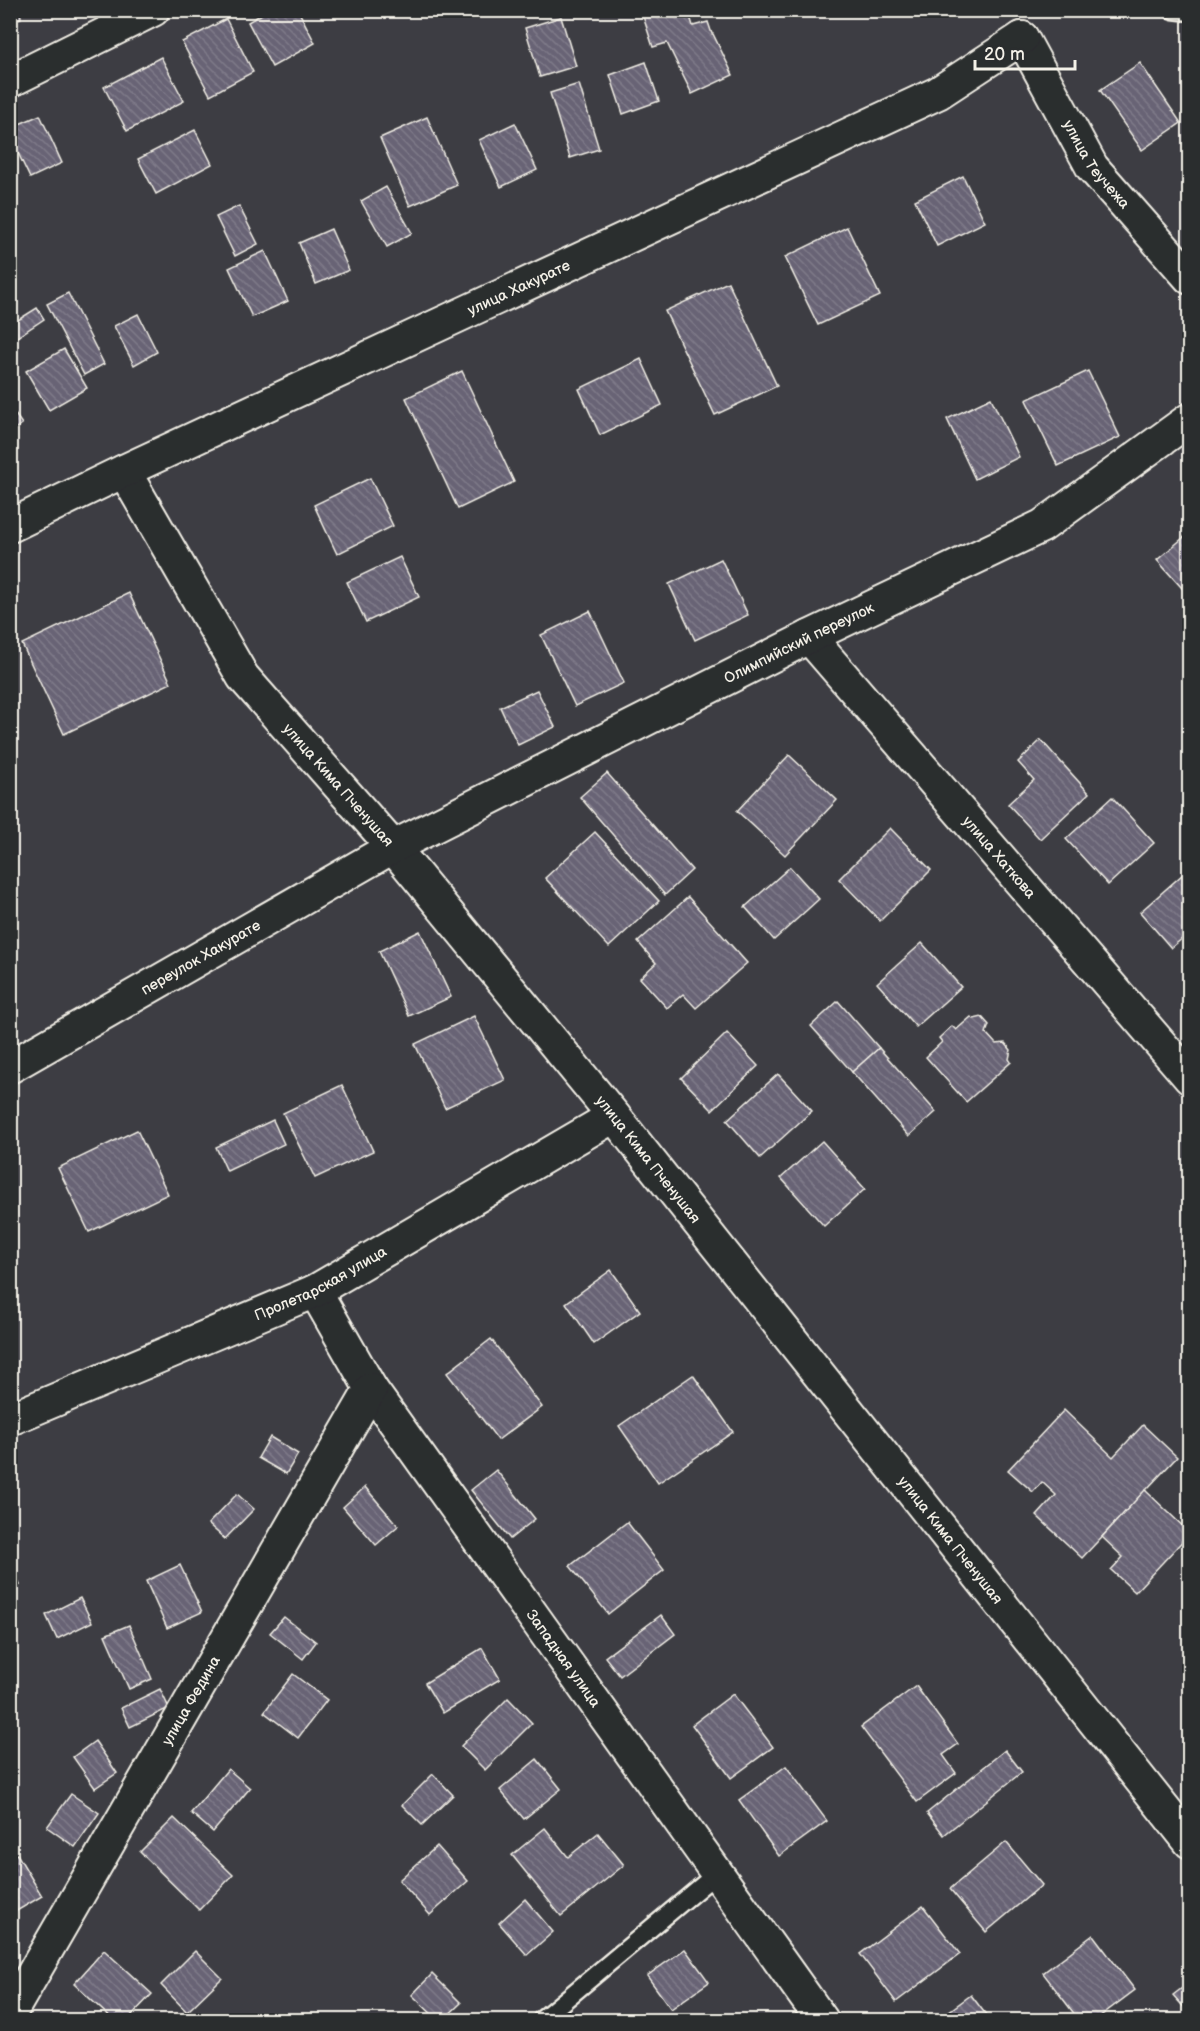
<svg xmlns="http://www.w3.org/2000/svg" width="1200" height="2031" font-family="'Balsamiq Sans',sans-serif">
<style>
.building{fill:url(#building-back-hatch);stroke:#f4f1e8;stroke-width:1.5}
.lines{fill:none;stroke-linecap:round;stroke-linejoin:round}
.service-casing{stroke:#f4f1e8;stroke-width:21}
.minor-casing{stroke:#f4f1e8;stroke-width:36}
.service{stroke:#2a2d2e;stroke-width:16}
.minor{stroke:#2a2d2e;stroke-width:32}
.labels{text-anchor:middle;stroke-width:4.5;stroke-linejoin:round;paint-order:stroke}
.street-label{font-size:15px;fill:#f4f1e8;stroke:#2a2d2e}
</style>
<defs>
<pattern id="building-back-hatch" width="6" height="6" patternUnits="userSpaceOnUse" patternTransform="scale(1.5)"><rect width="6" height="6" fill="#686375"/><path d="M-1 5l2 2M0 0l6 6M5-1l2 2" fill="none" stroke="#7e7a89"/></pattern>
</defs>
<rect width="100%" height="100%" fill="#3d3d43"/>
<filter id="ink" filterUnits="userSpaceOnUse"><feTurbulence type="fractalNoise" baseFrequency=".0167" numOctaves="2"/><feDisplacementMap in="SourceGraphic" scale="12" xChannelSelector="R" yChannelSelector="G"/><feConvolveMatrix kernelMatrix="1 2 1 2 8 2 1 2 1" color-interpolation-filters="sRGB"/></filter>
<g filter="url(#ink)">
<!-- building -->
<g class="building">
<path d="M10 10H20L21 18 10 22Z"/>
<path d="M269 10H298L315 43 272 67 248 22Z"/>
<path d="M641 10H688L693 26 708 22 712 34H713L733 75 692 94 667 43 653 47Z"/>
<path d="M561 17 576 66 540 77 525 28Z"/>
<path d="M226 19 253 72 210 95 182 42Z"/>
<path d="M161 57 184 101 127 131 104 87Z"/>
<path d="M646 62 659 101 623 114 610 75Z"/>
<path d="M1140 63 1181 123 1142 150 1100 90Z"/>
<path d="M579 84 599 149 570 158 550 93Z"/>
<path d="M40 115 62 163 30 178 10 136V128Z"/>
<path d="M427 117 457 185 410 206 380 138Z"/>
<path d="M515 123 537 170 501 187 479 140Z"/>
<path d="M195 130 212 164 156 194 138 159Z"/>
<path d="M963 176 985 222 937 246 915 200Z"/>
<path d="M386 187 412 233 387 247 361 201Z"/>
<path d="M239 206 258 244 235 256 216 217Z"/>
<path d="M847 227 880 296 818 325 785 257Z"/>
<path d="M331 229 349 270 316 284 299 243Z"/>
<path d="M265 251 288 301 252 317 229 268Z"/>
<path d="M728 282 777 386 715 415 665 311Z"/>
<path d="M68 293 104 364 84 375 47 304Z"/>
<path d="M37 308 44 319 14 339 10 334V325Z"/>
<path d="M138 314 157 352 134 365 114 326Z"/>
<path d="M64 349 87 388 49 410 26 371Z"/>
<path d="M641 359 662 405 600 435 579 389Z"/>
<path d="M462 371 514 482 458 509 406 398Z"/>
<path d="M1088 371 1120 437 1058 466 1026 400Z"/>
<path d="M991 398 1019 457 975 479 947 419Z"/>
<path d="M10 407 22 424 10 432Z"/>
<path d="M370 478 393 526 337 554 314 505Z"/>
<path d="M1190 532V597L1157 560Z"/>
<path d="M400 557 419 597 366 622 347 582Z"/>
<path d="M721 559 748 615 695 640 669 584Z"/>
<path d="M129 593 171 683 64 734 22 644Z"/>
<path d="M590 611 624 683 575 706 541 635Z"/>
<path d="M537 690 555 727 518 745 500 707Z"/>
<path d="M1041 740 1089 793 1040 839 1008 804 1034 780 1018 762Z"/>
<path d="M789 755 837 800 785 855 737 811Z"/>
<path d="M607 773 692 870 665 895 580 797Z"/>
<path d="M1112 797 1154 843 1108 885 1066 839Z"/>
<path d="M890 828 931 870 880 921 839 879Z"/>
<path d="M595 832 659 901 609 947 545 878Z"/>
<path d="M790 867 819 899 774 940 745 907Z"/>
<path d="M1190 868V932L1171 948 1140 912Z"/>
<path d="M688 897 747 963 696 1008 683 994 667 1008 640 978 656 963 638 942Z"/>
<path d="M420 931 451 997 409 1016 379 951Z"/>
<path d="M922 943 961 987 916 1027 877 983Z"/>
<path d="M838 1001 879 1048 852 1072 811 1026Z"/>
<path d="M474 1016 505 1080 445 1108 415 1044Z"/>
<path d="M971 1017 974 1019 982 1017 989 1025 986 1033 996 1044 1005 1043 1011 1050 1009 1059 1011 1062 966 1102 926 1057 942 1042 939 1038 952 1026 956 1030Z"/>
<path d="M727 1033 758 1066 712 1110 681 1078Z"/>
<path d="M879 1048 936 1112 909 1136 852 1072Z"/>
<path d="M778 1074 812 1111 760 1158 727 1120Z"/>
<path d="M342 1085 373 1151 315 1178 283 1113Z"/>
<path d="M273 1120 284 1144 227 1171 216 1147Z"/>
<path d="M137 1130 168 1194 89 1232 58 1168Z"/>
<path d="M822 1141 865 1189 824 1226 781 1178Z"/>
<path d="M611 1270 640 1311 594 1344 566 1303Z"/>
<path d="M491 1339 542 1407 498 1440 447 1373Z"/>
<path d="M693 1375 733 1432 658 1483 619 1426Z"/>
<path d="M1064 1410 1113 1457 1143 1425 1177 1457 1082 1558 1037 1516 1056 1495 1042 1482 1033 1492 1008 1470Z"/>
<path d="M270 1437 298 1454 286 1474 258 1458Z"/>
<path d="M496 1470 535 1519 510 1539 471 1490Z"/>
<path d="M365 1487 398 1526 376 1545 343 1507Z"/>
<path d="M1145 1490 1190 1533 1135 1592 1111 1570 1123 1557 1102 1537Z"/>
<path d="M237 1494 254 1509 225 1539 208 1524Z"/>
<path d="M627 1522 664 1570 608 1614 570 1566Z"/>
<path d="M10 1563 20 1585 10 1589Z"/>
<path d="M180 1565 202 1612 167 1628 146 1581Z"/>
<path d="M80 1598 92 1622 57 1639 46 1615Z"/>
<path d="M661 1615 675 1634 620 1676 605 1657Z"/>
<path d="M284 1617 316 1642 303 1659 270 1633Z"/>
<path d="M129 1625 152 1679 129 1689 105 1635Z"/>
<path d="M482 1648 500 1679 443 1713 425 1683Z"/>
<path d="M293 1674 327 1700 298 1738 264 1712Z"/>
<path d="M916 1686 958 1744 943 1755 956 1773 917 1802 861 1727Z"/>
<path d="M160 1689 169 1708 130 1727 121 1708Z"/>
<path d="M733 1694 773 1747 731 1778 692 1725Z"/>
<path d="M508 1698 532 1723 485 1770 461 1746Z"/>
<path d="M95 1741 117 1773 95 1788 73 1757Z"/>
<path d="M1005 1750 1022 1772 944 1835 927 1813Z"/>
<path d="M537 1759 561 1789 524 1819 500 1790Z"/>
<path d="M786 1766 827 1821 779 1856 739 1800Z"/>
<path d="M228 1769 250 1788 213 1832 191 1813Z"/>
<path d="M433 1774 453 1795 422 1825 402 1805Z"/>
<path d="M71 1794 99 1813 75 1847 47 1827Z"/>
<path d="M174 1818 233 1875 199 1910 140 1852Z"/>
<path d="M545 1828 568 1857 598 1833 624 1865 561 1916 512 1855Z"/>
<path d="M1006 1842 1042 1885 986 1932 950 1889Z"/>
<path d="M437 1846 468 1881 430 1915 399 1880Z"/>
<path d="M17 1854 42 1896 10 1915V1857Z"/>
<path d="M525 1899 553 1932 527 1955 499 1923Z"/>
<path d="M923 1906 960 1954 896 2002 860 1954Z"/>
<path d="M1093 1935 1135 1990 1095 2020H1079L1043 1973Z"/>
<path d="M685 1949 709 1982 671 2009 647 1976Z"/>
<path d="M104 1950 152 1994 127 2020H113L74 1984Z"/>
<path d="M195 1951 222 1978 187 2012 161 1985Z"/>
<path d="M432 1974 461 2003 443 2020H438L412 1995Z"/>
<path d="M1190 1982V2014L1173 1995Z"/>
<path d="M971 1995 990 2020H937Z"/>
</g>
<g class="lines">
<!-- service casing -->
<g class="service-casing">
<g id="service">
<path d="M1173 10 1190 12"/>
<path d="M541 2020 717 1873"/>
</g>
</g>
<!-- minor casing -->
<g class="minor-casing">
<g id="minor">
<path id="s1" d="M1022 38 1092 167 1190 278"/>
<path d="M10 81 153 10"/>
<path id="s2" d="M124 471 243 677 393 847 614 1116 1190 1842"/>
<path id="s3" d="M10 526 124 471 938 93 1022 38"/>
<path id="s4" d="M809 637 1190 1078"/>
<path id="s5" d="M10 1067 393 847 809 637 1042 526 1190 419"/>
<path id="s6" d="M315 1291 371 1389 822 2020"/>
<path id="s7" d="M10 1419 315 1291 614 1116"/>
<path id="s8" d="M10 2009 15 2005 371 1389"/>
</g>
</g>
<!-- service -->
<use href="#service" class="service"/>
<!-- minor -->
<use href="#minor" class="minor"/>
</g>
</g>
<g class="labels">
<!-- street labels -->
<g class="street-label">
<text dy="5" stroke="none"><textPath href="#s1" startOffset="147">улица Теучежа</textPath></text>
<text dy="5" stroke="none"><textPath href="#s3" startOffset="562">улица Хакурате</textPath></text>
<text dy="5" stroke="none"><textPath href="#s5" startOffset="896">Олимпийский переулок</textPath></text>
<text dy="5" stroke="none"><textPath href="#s2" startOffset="382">улица Кима Пченушая</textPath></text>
<text dy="5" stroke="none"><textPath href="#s4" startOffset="291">улица Хаткова</textPath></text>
<text dy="5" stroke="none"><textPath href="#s5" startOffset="220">переулок Хакурате</textPath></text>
<text dy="5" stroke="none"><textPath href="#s2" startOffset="868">улица Кима Пченушая</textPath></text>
<text dy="5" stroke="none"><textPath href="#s7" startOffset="339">Пролетарская улица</textPath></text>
<text dy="5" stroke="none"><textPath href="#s2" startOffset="1354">улица Кима Пченушая</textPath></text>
<text dy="5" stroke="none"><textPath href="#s6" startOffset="444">Западная улица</textPath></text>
<text dy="5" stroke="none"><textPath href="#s8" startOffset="358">улица Федина</textPath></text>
</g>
</g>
<!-- margin -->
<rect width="1200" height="2031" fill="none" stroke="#2a2d2e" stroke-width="36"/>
<rect x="18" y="18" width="1164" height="1995" fill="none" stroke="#f4f1e8" stroke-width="2" filter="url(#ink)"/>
<!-- scale -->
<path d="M975 60v9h100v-9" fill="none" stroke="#f4f1e8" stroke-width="3"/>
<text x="984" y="60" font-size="18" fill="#f4f1e8" stroke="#2a2d2e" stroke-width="4.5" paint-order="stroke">20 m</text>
</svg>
